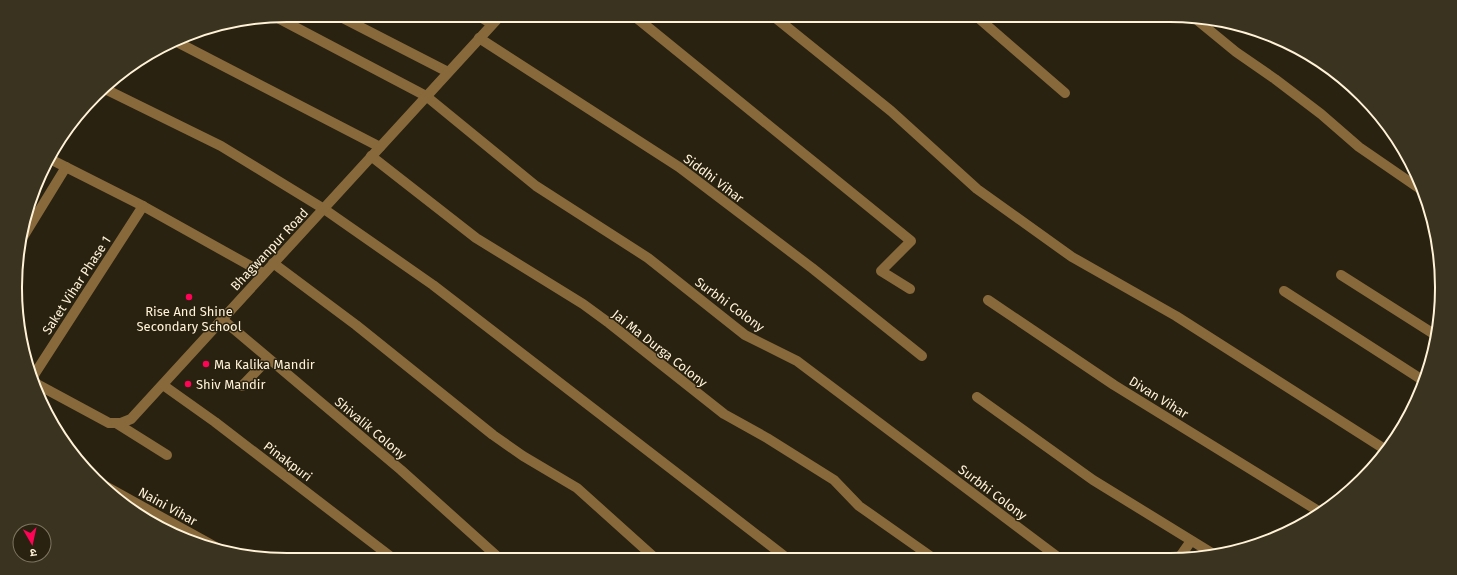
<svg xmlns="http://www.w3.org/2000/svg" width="1457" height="575" font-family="'Fira Sans','Noto Sans Devanagari',sans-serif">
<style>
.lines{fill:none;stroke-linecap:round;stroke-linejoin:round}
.minor{stroke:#88693b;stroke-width:10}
.poi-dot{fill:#ff0357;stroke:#292210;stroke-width:1.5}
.labels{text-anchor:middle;stroke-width:3;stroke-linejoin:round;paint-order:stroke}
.street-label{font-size:13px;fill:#fff2d7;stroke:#292210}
.poi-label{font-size:13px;fill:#fff2d7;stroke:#292210;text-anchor:start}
.rim{fill:none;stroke:#fff2d7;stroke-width:2}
</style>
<rect width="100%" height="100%" fill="#292210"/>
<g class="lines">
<!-- minor -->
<g class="minor">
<path d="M337 15 448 72"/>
<path d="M477 15 492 24"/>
<path d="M633 15 911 241 881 271 910 289"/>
<path d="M772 15 891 111 977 189 1072 257 1176 316 1386 450"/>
<path d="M975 15 1065 93"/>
<path d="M276 17 426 96 536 186 648 258 745 335 797 361 1059 558"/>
<path d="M1197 20 1236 52 1275 79 1321 114 1359 147 1423 191"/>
<path d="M479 38 679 167 812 268 922 356"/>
<path d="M175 41 380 147"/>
<path d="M103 88 221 146 324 209 433 285 788 559"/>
<path d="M371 156 476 238 583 304 609 323 724 414 767 438 834 480 859 506 933 558"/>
<path d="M48 158 143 206 263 273"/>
<path d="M20 242 66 167"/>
<path d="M273 263 356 325 493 435 523 456 577 488 656 559"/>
<path d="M1341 275 1437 336"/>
<path d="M1284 291 1424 381"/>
<path d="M988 300 1114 385 1320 512"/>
<path d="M222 319 401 470 500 559"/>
<path d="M32 378 143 206"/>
<path d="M33 382 109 423H121L131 419 501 15"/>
<path d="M163 385 215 422 395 560"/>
<path d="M242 386 268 359"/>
<path d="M977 397 1093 480 1215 555"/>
<path d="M116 423 167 455"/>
<path d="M105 486 219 549"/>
<path d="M1179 558 1191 541"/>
</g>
</g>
<!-- markers -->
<g class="poi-dot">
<circle cx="189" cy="297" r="4"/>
<circle cx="206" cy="364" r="4"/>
<circle cx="188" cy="384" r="4"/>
</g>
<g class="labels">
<!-- street labels -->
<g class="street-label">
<text transform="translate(714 178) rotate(37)" y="5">Siddhi Vihar</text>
<text transform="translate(269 249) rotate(-47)" y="5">Bhagwanpur Road</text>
<text transform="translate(76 285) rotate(-57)" y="5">Saket Vihar Phase 1</text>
<text transform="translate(730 304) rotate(36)" y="5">Surbhi Colony</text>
<text transform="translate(660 348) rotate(38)" y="5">Jai Ma Durga Colony</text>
<text transform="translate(1159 397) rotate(32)" y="5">Divan Vihar</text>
<text transform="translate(371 428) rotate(40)" y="5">Shivalik Colony</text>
<text transform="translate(288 461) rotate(37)" y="5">Pinakpuri</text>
<text transform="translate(993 492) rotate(37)" y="5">Surbhi Colony</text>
<text transform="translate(168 506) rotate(29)" y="5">Naini Vihar</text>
</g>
<!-- poi labels -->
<g class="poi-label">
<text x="189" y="316" text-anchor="middle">Rise And Shine<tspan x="189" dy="15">Secondary School</tspan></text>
<text x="214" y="369">Ma Kalika Mandir</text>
<text x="196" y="389">Shiv Mandir</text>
</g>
</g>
<!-- crop -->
<path d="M0 0H1457V575H0ZM287 22H1170A265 265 0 0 1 1435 287V288A265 265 0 0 1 1170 553H287A265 265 0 0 1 22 288V287A265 265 0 0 1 287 22Z" fill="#3a3320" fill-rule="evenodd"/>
<path class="rim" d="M287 22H1170A265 265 0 0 1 1435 287V288A265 265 0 0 1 1170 553H287A265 265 0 0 1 22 288V287A265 265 0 0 1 287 22Z"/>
<!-- north arrow -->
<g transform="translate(32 543) rotate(171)"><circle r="19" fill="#292210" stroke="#7f7560"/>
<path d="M0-3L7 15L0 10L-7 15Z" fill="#ff0357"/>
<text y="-6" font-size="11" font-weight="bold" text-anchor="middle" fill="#fff2d7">उ</text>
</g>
</svg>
